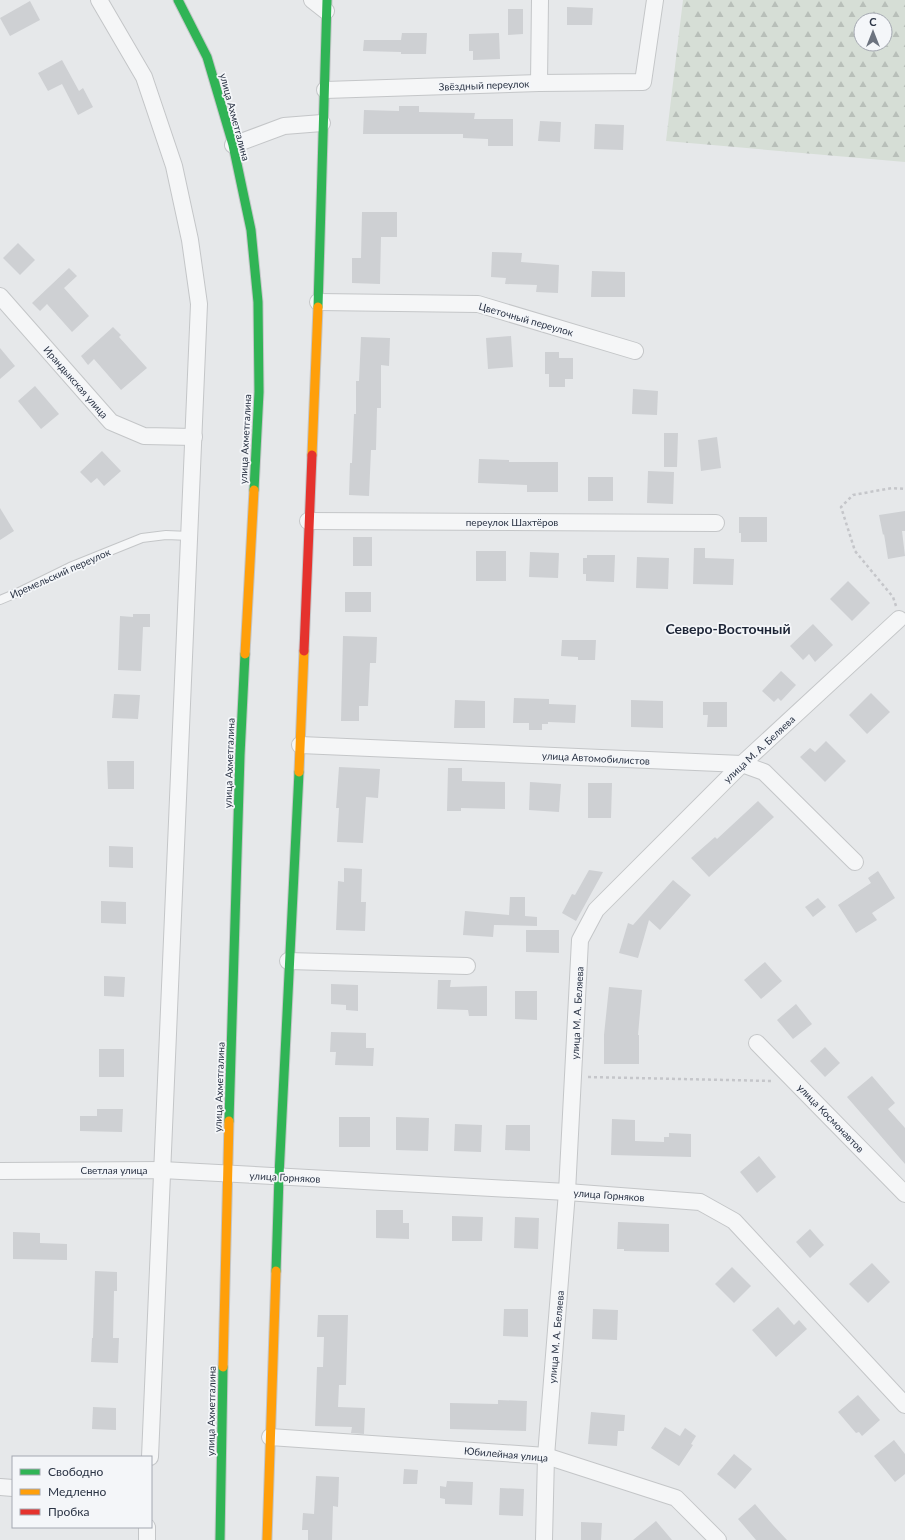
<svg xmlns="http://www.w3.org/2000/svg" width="905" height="1540" font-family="Lato,sans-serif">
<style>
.forest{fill:url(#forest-firs);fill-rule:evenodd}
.building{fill:#ced0d3}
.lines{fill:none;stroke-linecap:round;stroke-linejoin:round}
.lane-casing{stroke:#c4c6c8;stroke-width:10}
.street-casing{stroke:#c4c6c8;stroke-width:18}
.fast-casing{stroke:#c4c6c8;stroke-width:11}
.slow-casing{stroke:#c4c6c8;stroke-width:11}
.jam-casing{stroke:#c4c6c8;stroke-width:11}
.path{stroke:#c5c6ca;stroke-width:2.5;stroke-dasharray:3 3;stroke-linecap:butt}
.lane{stroke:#f5f6f7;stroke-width:8}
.street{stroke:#f5f6f7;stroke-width:16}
.fast{stroke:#30b455;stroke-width:9}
.slow{stroke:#ff9f0a;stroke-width:9}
.jam{stroke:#e5322d;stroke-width:9}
.labels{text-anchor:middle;stroke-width:3.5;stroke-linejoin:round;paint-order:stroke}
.street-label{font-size:10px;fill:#2b3445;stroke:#f4f6f9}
.district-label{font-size:14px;font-weight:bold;fill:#1d2536;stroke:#f4f6f9}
</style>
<defs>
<pattern id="forest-firs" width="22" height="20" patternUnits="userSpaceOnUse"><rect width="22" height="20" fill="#d6ded6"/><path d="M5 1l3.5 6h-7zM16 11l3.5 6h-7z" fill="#b8bfb9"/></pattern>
</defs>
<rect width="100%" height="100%" fill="#e6e8ea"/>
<!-- forest -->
<path class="forest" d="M683 0H905V162L666 141ZM861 20H885V44H861Z"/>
<!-- building -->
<g class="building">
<path d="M30 1 40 20 10 36 0 18Z"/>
<path d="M567 7 593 8 592 25H567Z"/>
<path d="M508 9H523V34L508 35Z"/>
<path d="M402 33H427L426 54H401V52L363 51 364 40H401Z"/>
<path d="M499 33 500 59 473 60V51H469V34Z"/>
<path d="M62 60 79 91 83 88 93 107 78 115 62 84 48 91 38 73Z"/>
<path d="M399 106H419V112L475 113 474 119H513V146H488V139L463 138V134H363L364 110 399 111Z"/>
<path d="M540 121 561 122 560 142 538 141Z"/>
<path d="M595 124 624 125 623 150 594 149Z"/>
<path d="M362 212H397V237H381L380 284 352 283V258H361Z"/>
<path d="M18 243 35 260 20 275 3 258Z"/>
<path d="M492 252 522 253 521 262 559 265 558 293 536 292 537 285 505 284 506 278 491 277Z"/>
<path d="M69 268 77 276 64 288 89 316 72 332 47 304 40 311 32 303Z"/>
<path d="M592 271 625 272V297H591Z"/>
<path d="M113 327 121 335 119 337 147 368 121 390 94 359 88 365 81 356Z"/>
<path d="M511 336 513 367 488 369 486 338Z"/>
<path d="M361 337 390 338 389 366 381 365V408H377L376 450H371L369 496 349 495 350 463H352L354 414H356V381H359Z"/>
<path d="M0 348 15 366 0 379Z"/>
<path d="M545 352H559V358H573V379H565V387H549V374H545Z"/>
<path d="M35 386 59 414 41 429 18 401Z"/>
<path d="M633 389 658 391 657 415 632 414Z"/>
<path d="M664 433H678L677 467H664Z"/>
<path d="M717 437 721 468 701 471 698 440Z"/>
<path d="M102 451 121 471 104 486 97 478 91 483 80 472Z"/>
<path d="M479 459 509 460V462H558V492H527V485L478 483Z"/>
<path d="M648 471 674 472 673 504 647 503Z"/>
<rect x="588" y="477" width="25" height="24"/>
<path d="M0 508 14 531 0 540Z"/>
<path d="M905 511V531H902L905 556 888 559 884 534 883 535 879 515Z"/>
<path d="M739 517H767V542H741V533H739Z"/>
<rect x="353" y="537" width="19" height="29"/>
<path d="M694 548H705V558L734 559 733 585 693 584Z"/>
<rect x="476" y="551" width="30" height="30"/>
<path d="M530 552 559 553 558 578 529 577Z"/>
<path d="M587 555H615L614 582 586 581V574H583V558H587Z"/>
<path d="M637 557 669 558 668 589 636 588Z"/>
<path d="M848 581 870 603 852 621 830 599Z"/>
<rect x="345" y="592" width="26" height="20"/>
<path d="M133 614H150V627H143L141 671 118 670 120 616 133 617Z"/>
<path d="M813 624 833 645 815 662 809 654 803 660 790 646Z"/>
<path d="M343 636 377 637 376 663H370L368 706H359V721H341Z"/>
<path d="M562 640H596L595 660H578V657L561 656Z"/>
<path d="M781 671 796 685 781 701 778 698 774 702 762 691Z"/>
<path d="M871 693 890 712 867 734 849 715Z"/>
<path d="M114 694 140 695 138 719 112 718Z"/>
<path d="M514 698 549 699V704L576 705 575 723 548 722V724H542V730H529V723H513Z"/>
<path d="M455 700 485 701V728H454Z"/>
<path d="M631 700 663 701V728L631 727Z"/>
<path d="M703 702H727V727H707L708 715H703Z"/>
<path d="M826 741 846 761 825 782 800 757 810 748 815 752Z"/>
<path d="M107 761H134V789H108Z"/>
<path d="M339 767 380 769 378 798 366 797 363 843 337 842 339 808H336Z"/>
<path d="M448 768H462V781L505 782V809L461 808V811H447Z"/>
<path d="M530 782 561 784 559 812 529 810Z"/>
<path d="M588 783H612L611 818H588Z"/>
<path d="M758 801 774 817 709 877 691 858 715 837 717 839Z"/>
<path d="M109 846 133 847V868L109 867Z"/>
<path d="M344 868 362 869 361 902H366L365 931 336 930 338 881 344 882Z"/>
<path d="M589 870 603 872 576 921 562 913 572 894 575 895Z"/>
<path d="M878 871 895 898 872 913 877 920 856 933 838 905 871 883 868 878Z"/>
<path d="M673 880 691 895 660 930 649 920 638 958 619 953 628 923 633 925Z"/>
<path d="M510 897H525V916L537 917V926L494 925 493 937 463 935 465 911 509 915Z"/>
<path d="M818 898 826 907 813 917 805 907Z"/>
<path d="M101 901 126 902V924L101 923Z"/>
<path d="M526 930H559V953L526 952Z"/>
<path d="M765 962 782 981 761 999 744 980Z"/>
<path d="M104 976 125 977 124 997 104 996Z"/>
<path d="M438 980H451L450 987 487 986V1016H469L468 1010 437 1009Z"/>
<path d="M331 984 358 985V1011L346 1010V1005L331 1004Z"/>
<path d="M609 987 642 990 638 1035H639V1064H604V1035Z"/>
<path d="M515 991H537V1020L515 1019Z"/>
<path d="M796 1004 812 1024 793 1039 777 1020Z"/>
<path d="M331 1032 366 1033V1048H374L373 1066 335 1065 336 1052H330Z"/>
<path d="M825 1047 840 1063 825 1077 810 1061Z"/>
<rect x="99" y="1049" width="25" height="28"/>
<path d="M872 1076 895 1103 888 1109 905 1128V1164L847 1097Z"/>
<path d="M97 1109H123L122 1132 80 1131V1116H97Z"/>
<rect x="339" y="1117" width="31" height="30"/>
<path d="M396 1117 429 1118 428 1151 396 1150Z"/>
<path d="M612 1119 635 1120V1141L664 1142V1137H669V1133L691 1134V1157L611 1155Z"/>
<path d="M455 1124 482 1125 481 1152 454 1151Z"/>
<path d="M506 1125H530V1151L505 1150Z"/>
<path d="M759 1156 776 1177 757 1193 740 1172Z"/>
<path d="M376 1210H403V1223H409V1239L376 1238Z"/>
<path d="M452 1216 483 1217 482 1241H452Z"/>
<path d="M515 1217 539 1218 538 1249 514 1248Z"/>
<path d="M618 1222 669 1224V1252L624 1251V1249H617Z"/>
<path d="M810 1229 824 1245 810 1258 796 1242Z"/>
<path d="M13 1232 40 1233V1243L67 1244V1260L13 1259Z"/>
<path d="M872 1263 890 1282 868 1303 849 1284Z"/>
<path d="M732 1267 751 1286 734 1303 715 1284Z"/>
<path d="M95 1271 117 1272V1291H114L113 1338H119L118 1363 91 1362 92 1338H93Z"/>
<path d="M778 1307 794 1325 799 1320 807 1329 776 1357 752 1330Z"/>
<path d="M504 1309H528V1337L503 1336Z"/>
<path d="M593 1309 618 1310 617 1340 592 1339Z"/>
<path d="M318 1315H348L346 1385H339L338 1407 365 1408 364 1434 351 1433 352 1427 315 1426 317 1367H323L324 1337H317Z"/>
<path d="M858 1395 880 1420 862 1436 859 1432 856 1433 838 1412Z"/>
<path d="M498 1400 527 1401 526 1431 450 1429V1403L498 1404Z"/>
<path d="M93 1407 116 1408V1430L92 1429Z"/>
<path d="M591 1412 625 1415 624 1431H618L617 1446 588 1444Z"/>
<path d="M665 1427 680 1436 685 1428 696 1436 691 1444 693 1445 679 1466 651 1448Z"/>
<path d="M894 1440 905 1454V1474L895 1482 874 1456Z"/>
<path d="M734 1454 752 1469 735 1489 717 1474Z"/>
<path d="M404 1469 418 1470 417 1484H403Z"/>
<path d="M316 1476 339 1477 338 1507 333 1506 332 1540H308V1530H302L303 1513 314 1514Z"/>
<path d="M447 1481 473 1482 472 1505 445 1504V1499L440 1498V1486L446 1487Z"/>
<path d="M500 1488 524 1489 523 1516 499 1515Z"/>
<path d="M755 1504 773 1525 787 1540H756L738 1519Z"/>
<path d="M656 1521 672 1540H633Z"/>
<path d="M581 1522 602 1523 601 1540H581Z"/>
</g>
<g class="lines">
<!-- lane casing -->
<g class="lane-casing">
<path id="lane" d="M0 600 19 592 70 567 142 538 166 535 190 536"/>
</g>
<!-- street casing -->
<g class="street-casing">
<g id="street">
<path d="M99 0 144 77 174 166 190 240 199 304 150 1457"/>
<path d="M312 0 326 11"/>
<path d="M539 83 540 0"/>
<path d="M325 90 539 83 643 82 655 0"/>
<path d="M233 145 284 126 322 123"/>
<path d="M0 296 111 422 144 436 194 437"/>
<path d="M318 302 478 304 635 351"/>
<path d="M308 521 716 523"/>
<path d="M300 745 742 764 764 772 855 862"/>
<path d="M288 961 467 966"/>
<path d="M757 1043 905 1194"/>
<path d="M0 1171 162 1170 567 1192 700 1202 734 1221 905 1405"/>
<path d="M270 1437 546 1456 676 1498 718 1540"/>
<path d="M0 1487 13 1488"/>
<path d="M147 1540V1527"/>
<path d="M544 1540 546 1456 567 1192 580 940 596 910 742 764 899 619"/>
</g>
</g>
<!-- fast casing -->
<g class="fast-casing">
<g id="fast">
<path d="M178 0 207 57 233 145 251 230 258 302 259 392 254 490"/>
<path d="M318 307 327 0"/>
<path d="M229 1121 240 755 245 654"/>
<path d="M276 1271 279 1176 299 772"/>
<path d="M220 1540 223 1367"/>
</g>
</g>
<!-- slow casing -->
<g class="slow-casing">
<g id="slow">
<path d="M312 455 318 307"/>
<path d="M245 654 254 490"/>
<path d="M299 772 304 651"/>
<path d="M223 1367 229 1121"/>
<path d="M267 1540 276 1271"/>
</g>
</g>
<!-- jam casing -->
<g class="jam-casing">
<path id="jam" d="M304 651 312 455"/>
</g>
<!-- path -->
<g class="path">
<path d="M896 606 893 597 855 551 841 507 853 495 892 488 905 489"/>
<path d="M588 1077 773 1081"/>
</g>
<!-- lane -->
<use href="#lane" class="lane"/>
<!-- street -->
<use href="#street" class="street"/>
<!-- fast -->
<use href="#fast" class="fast"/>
<!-- slow -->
<use href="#slow" class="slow"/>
<!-- jam -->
<use href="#jam" class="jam"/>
</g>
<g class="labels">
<!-- street labels -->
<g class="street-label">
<text transform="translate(484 85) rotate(-2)" y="4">Звёздный переулок</text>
<text transform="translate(235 117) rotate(75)" y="4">улица Ахметгалина</text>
<text transform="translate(526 319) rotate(16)" y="4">Цветочный переулок</text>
<text transform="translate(76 382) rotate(49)" y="4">Ирандыкская улица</text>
<text transform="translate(245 439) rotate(-87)" y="4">улица Ахметгалина</text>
<text x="512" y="526">переулок Шахтёров</text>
<text transform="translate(60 573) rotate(-24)" y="4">Иремельский переулок</text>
<text transform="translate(759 749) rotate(-43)" y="4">улица М. А. Беляева</text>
<text transform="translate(596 758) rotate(3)" y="4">улица Автомобилистов</text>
<text transform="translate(229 763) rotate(-88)" y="4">улица Ахметгалина</text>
<text transform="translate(577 1013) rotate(-87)" y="4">улица М. А. Беляева</text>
<text transform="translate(219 1087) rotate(-88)" y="4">улица Ахметгалина</text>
<text transform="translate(831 1118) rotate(46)" y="4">улица Космонавтов</text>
<text x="114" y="1174">Светлая улица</text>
<text transform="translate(285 1177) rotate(3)" y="4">улица Горняков</text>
<text transform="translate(609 1195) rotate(4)" y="4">улица Горняков</text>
<text transform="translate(556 1337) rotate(-85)" y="4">улица М. А. Беляева</text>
<text transform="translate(211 1411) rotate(-89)" y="4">улица Ахметгалина</text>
<text transform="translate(506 1454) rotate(5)" y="4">Юбилейная улица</text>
</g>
<!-- district labels -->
<g class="district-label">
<text x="728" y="634">Северо-Восточный</text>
</g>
</g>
<!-- legend -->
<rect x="12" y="1456" width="140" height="72" fill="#f4f6f9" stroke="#a4a8b1"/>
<rect x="20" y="1469" width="20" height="6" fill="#30b455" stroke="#a4a8b1"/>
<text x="48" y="1476" font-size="12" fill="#2b3445">Свободно</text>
<rect x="20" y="1489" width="20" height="6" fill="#ff9f0a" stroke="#a4a8b1"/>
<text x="48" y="1496" font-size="12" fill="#2b3445">Медленно</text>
<rect x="20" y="1509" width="20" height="6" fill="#e5322d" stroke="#a4a8b1"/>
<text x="48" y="1516" font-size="12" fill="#2b3445">Пробка</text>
<!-- north arrow -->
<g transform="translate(873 32)"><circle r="19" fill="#f4f6f9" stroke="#a4a8b1"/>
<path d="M0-3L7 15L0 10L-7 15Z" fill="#6c737f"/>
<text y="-6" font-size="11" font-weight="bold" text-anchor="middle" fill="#2b3445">С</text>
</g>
</svg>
